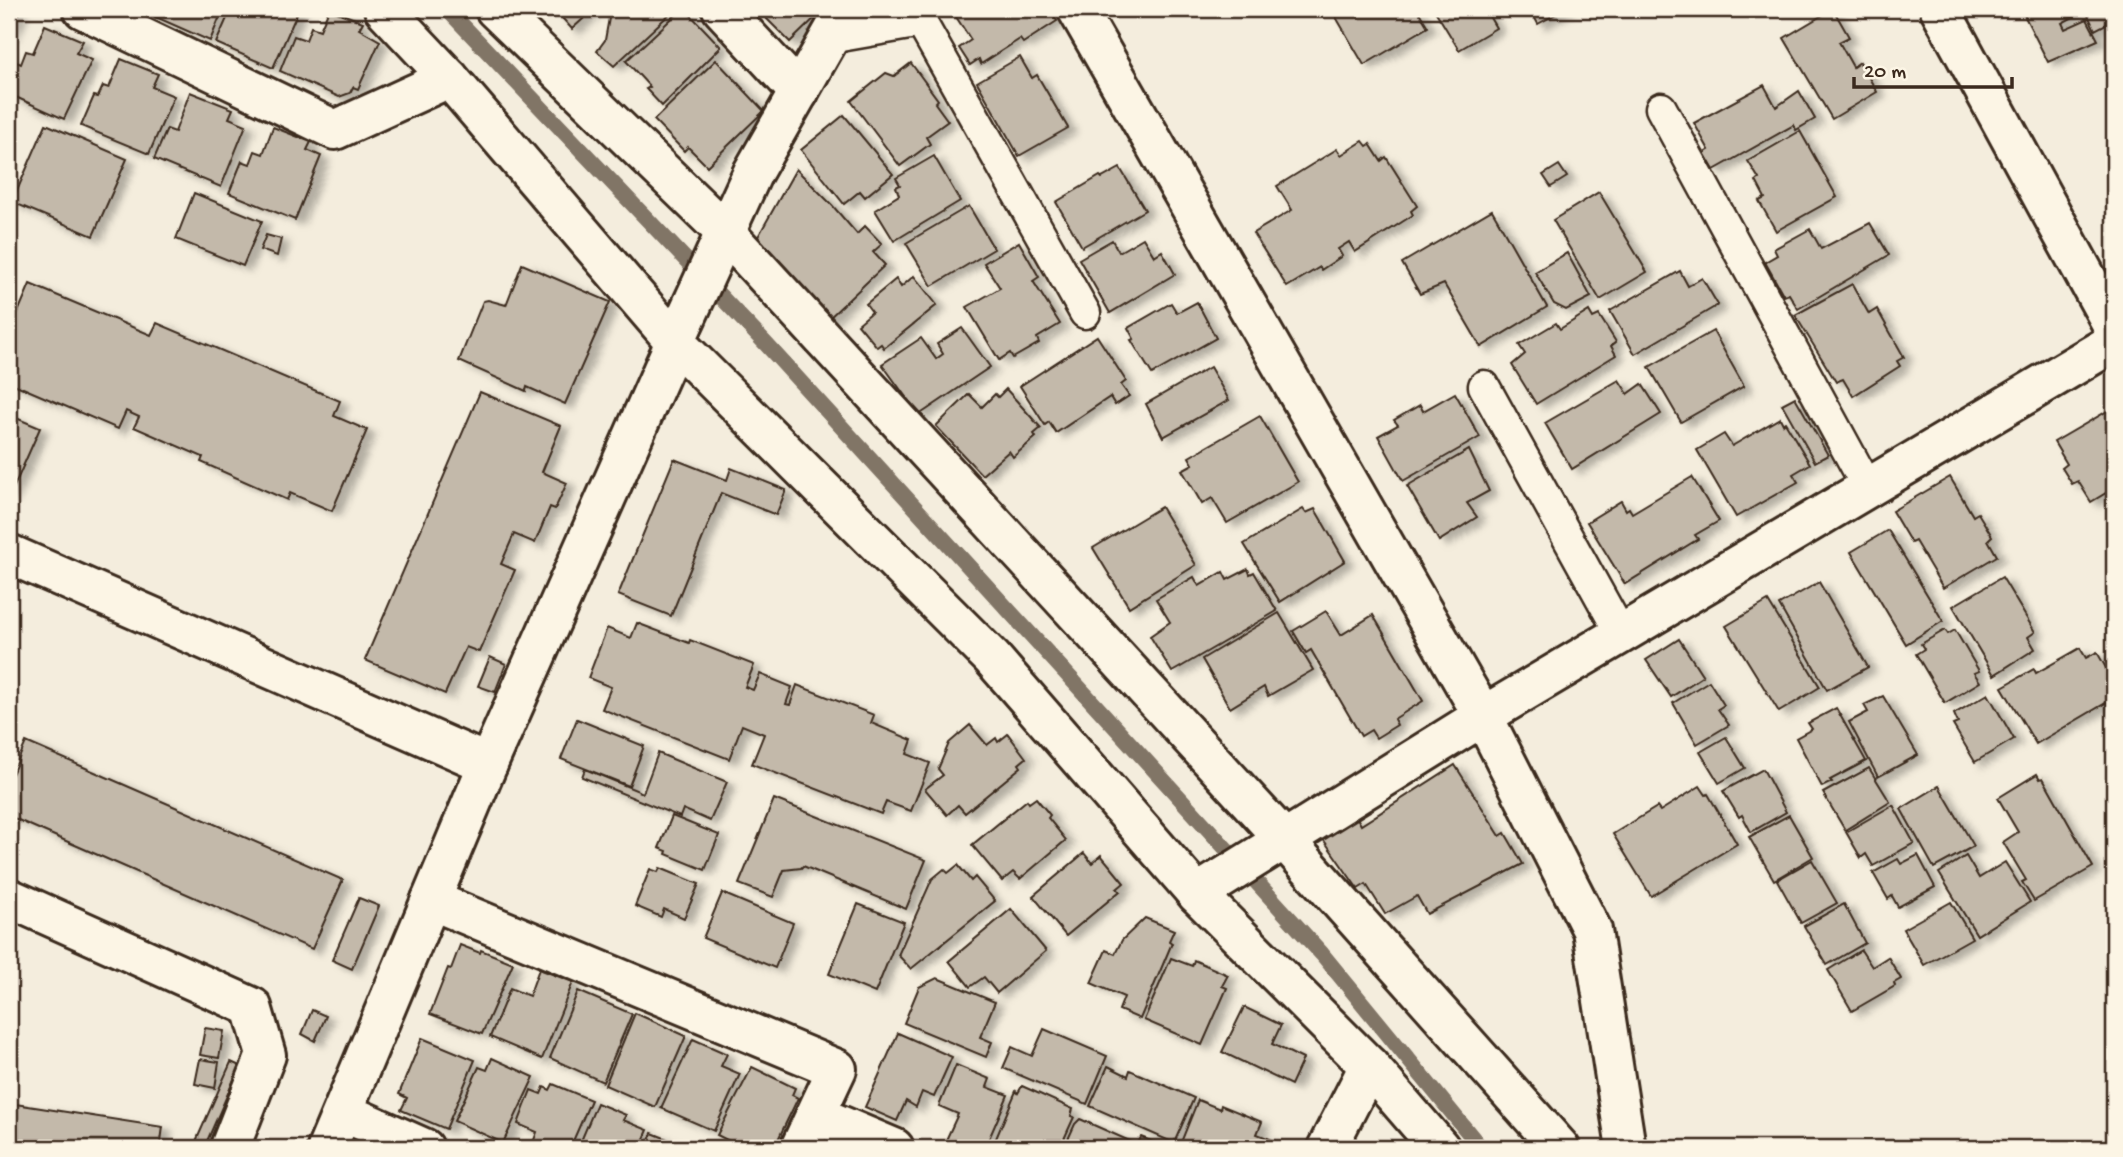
<svg xmlns="http://www.w3.org/2000/svg" width="2123" height="1157" font-family="'Gochi Hand',sans-serif">
<style>
.lines{fill:none;stroke-linecap:round;stroke-linejoin:round}
.stream{stroke:#817466;stroke-width:16}
.building{fill:#c3b9aa;stroke:#3b2a1e;stroke-width:2;filter:url(#shadow)}
.lane-casing{stroke:#3b2a1e;stroke-width:35}
.street-casing{stroke:#3b2a1e;stroke-width:44}
.lane{stroke:#fcf5e5;stroke-width:30}
.street{stroke:#fcf5e5;stroke-width:38}
</style>
<defs>
<filter id="shadow"><feDropShadow dx="8" dy="4.5" stdDeviation="3.5" flood-color="#0004"/></filter>
</defs>
<rect width="100%" height="100%" fill="#f4eddd"/>
<filter id="ink" filterUnits="userSpaceOnUse"><feTurbulence type="fractalNoise" baseFrequency=".0143" numOctaves="2"/><feDisplacementMap in="SourceGraphic" scale="14" xChannelSelector="R" yChannelSelector="G"/><feConvolveMatrix kernelMatrix="1 2 1 2 8 2 1 2 1" color-interpolation-filters="sRGB"/></filter>
<g filter="url(#ink)">
<g class="lines">
<!-- stream -->
<path class="stream" d="M447 9 766 344 1322 954 1481 1148"/>
</g>
<!-- building -->
<g class="building">
<path d="M9 9 19 13 9 36Z"/>
<path d="M151 9H223L210 41 149 14Z"/>
<path d="M231 9H299L273 68 216 43Z"/>
<path d="M329 9 363 22 359 29 380 41 358 89 353 87 350 93 339 97 280 71 294 36 306 40 311 27 320 30Z"/>
<path d="M554 9H594L572 29Z"/>
<path d="M605 9H675L614 66 597 51 605 40 609 18 601 13Z"/>
<path d="M682 9H685L721 47 662 106 646 89 650 87 626 61Z"/>
<path d="M757 9H820L822 11 790 42Z"/>
<path d="M951 9H1042L1045 14 1051 10 1057 21 1023 43 1020 39 981 64 979 59 970 65 959 48 971 40Z"/>
<path d="M1339 9H1417L1428 27 1364 65 1333 12Z"/>
<path d="M1434 9H1485L1496 28 1459 50Z"/>
<path d="M1530 9H1565L1538 24Z"/>
<path d="M1833 9 1849 37 1839 42 1853 67 1860 62 1877 92 1832 119 1784 38Z"/>
<path d="M2021 9H2072L2075 16 2062 23 2065 29 2087 19 2098 40 2048 62Z"/>
<path d="M2085 9H2114V20L2095 30Z"/>
<path d="M45 25 83 41 76 53 92 60 64 119 9 94V59L21 64 26 51 33 53Z"/>
<path d="M1020 57 1032 78 1037 75 1068 128 1019 156 977 82Z"/>
<path d="M121 59 158 74 152 87 174 96 149 154 81 126 94 96 98 97 103 86 109 88Z"/>
<path d="M716 60 764 111 707 166 688 147 684 151 654 120Z"/>
<path d="M911 63 938 100 935 103 948 121 926 137 930 144 900 166 851 101 886 73 894 76Z"/>
<path d="M1764 85 1776 107 1799 91 1815 119 1796 130 1794 125 1714 170 1704 153 1709 150 1694 123Z"/>
<path d="M190 92 233 109 229 118 246 125 221 187 154 159 167 129 175 132Z"/>
<path d="M844 115 893 174 865 197 860 191 844 204 801 150Z"/>
<path d="M46 124 127 159 93 236 12 202Z"/>
<path d="M273 127 311 142 307 150 321 156 295 220 229 193 242 161 250 164 255 151 263 154Z"/>
<path d="M1800 131 1837 197 1776 231 1759 201 1765 198 1756 181 1759 179 1748 161Z"/>
<path d="M1363 141 1367 146 1370 144 1381 161 1386 157 1417 206 1411 211 1413 215 1355 252 1349 242 1338 249 1342 256 1321 270 1320 267 1287 287 1253 233 1292 210 1277 186 1337 149 1341 155Z"/>
<path d="M934 156 960 201 894 241 875 210 899 195 896 187 900 185 896 178Z"/>
<path d="M1559 165 1567 177 1551 187 1543 175Z"/>
<path d="M1120 168 1145 210 1082 247 1056 202 1100 176 1102 178Z"/>
<path d="M796 169 832 205 857 234 865 226 882 244 873 252 885 265 826 321 755 242Z"/>
<path d="M1599 192 1647 272 1600 300 1553 220Z"/>
<path d="M194 193 262 221 243 266 176 239Z"/>
<path d="M969 206 994 249 932 286 906 243Z"/>
<path d="M1492 210 1547 307 1481 347 1444 284 1420 294 1402 263Z"/>
<path d="M1870 223 1889 255 1798 309 1789 294 1784 296 1765 262 1777 255 1774 249 1810 229 1821 249Z"/>
<path d="M266 235 281 239 277 256 260 250Z"/>
<path d="M1143 238 1154 256 1162 251 1175 274 1110 313 1079 259 1112 240 1119 252Z"/>
<path d="M1019 242 1039 277 1033 281 1060 324 1037 338 1039 343 1013 358 1010 353 999 360 967 307 1000 288 984 263Z"/>
<path d="M1567 253 1591 297 1566 310 1554 304 1535 272Z"/>
<path d="M522 264 610 302 565 404 527 387 526 391 459 361 483 301 488 300 506 305Z"/>
<path d="M1680 271 1688 286 1702 278 1718 305 1635 354 1610 311Z"/>
<path d="M914 276 937 305 884 348 881 344 877 347 858 324 872 312 866 304 896 279 901 287Z"/>
<path d="M30 284 151 335 157 323 340 401 334 416 367 430 332 511 290 493 287 500 201 462 203 457 134 427 139 417 126 411 118 429 9 382V333Z"/>
<path d="M1852 284 1869 314 1877 309 1904 357 1897 361 1900 366 1853 396 1843 379 1836 382 1795 315Z"/>
<path d="M1197 302 1216 338 1152 374 1131 340 1134 339 1128 328 1171 303 1177 313Z"/>
<path d="M1589 311 1593 318 1599 315 1616 342 1611 346 1616 355 1536 404 1512 365 1525 354 1519 345 1556 323 1560 329Z"/>
<path d="M962 328 990 367 919 415 882 364 921 338 936 359 943 354 937 344Z"/>
<path d="M1713 331 1744 386 1681 422 1649 367Z"/>
<path d="M1097 336 1126 381 1121 385 1129 396 1115 405 1110 397 1056 433 1049 422 1045 425 1020 386Z"/>
<path d="M1210 367 1229 400 1163 437 1146 404Z"/>
<path d="M1619 380 1628 394 1642 384 1661 414 1572 469 1545 423Z"/>
<path d="M1006 389 1041 428 1034 434 1036 437 1013 457 1009 451 982 475 936 426 969 394 982 407 995 394 998 397Z"/>
<path d="M480 392 561 426 542 472 567 483 555 509 550 507 535 543 514 534 501 564 515 570 479 652 466 647 445 694 365 660Z"/>
<path d="M1455 393 1480 437 1403 481 1378 436 1398 425 1394 420 1420 405 1423 411Z"/>
<path d="M1795 397 1828 455 1815 462 1782 404Z"/>
<path d="M2111 409 2114 415V493L2108 497 2106 493 2091 502 2078 481 2072 484 2062 468 2067 464 2054 442Z"/>
<path d="M9 415 40 428 9 498Z"/>
<path d="M1260 416 1298 482 1227 523 1212 498 1202 504 1182 470 1193 464 1189 457Z"/>
<path d="M1780 418 1783 424 1785 422 1810 464 1793 474 1798 482 1736 517 1697 450 1724 434 1732 446Z"/>
<path d="M1469 450 1489 491 1467 503 1477 517 1439 541 1407 486Z"/>
<path d="M674 459 727 480 731 468 786 490 776 515 721 493 671 616 618 595Z"/>
<path d="M1692 477 1719 521 1695 535 1698 539 1625 584 1587 522 1621 501 1626 510 1629 508 1632 513Z"/>
<path d="M1950 477 1973 516 1978 513 1992 536 1988 540 1997 556 1943 588 1915 541 1911 543 1892 511Z"/>
<path d="M1161 507 1196 565 1129 607 1093 548Z"/>
<path d="M1303 509 1306 513 1315 509 1345 561 1280 602 1244 544Z"/>
<path d="M1888 530 1943 621 1906 644 1851 552Z"/>
<path d="M1248 569 1250 574 1254 572 1277 611 1172 672 1150 636 1170 622 1156 599 1194 577 1199 586 1223 572 1227 580Z"/>
<path d="M2002 577 2035 632 2028 637 2035 649 1994 675 1953 606Z"/>
<path d="M1819 582 1868 667 1827 690 1779 605Z"/>
<path d="M1768 601 1820 687 1779 712 1726 626Z"/>
<path d="M1326 611 1341 635 1373 615 1423 701 1394 719 1397 725 1376 738 1371 730 1361 736 1311 650 1306 653 1293 631Z"/>
<path d="M1279 613 1313 670 1268 696 1264 687 1230 708 1202 659Z"/>
<path d="M637 623 689 643 690 640 754 665 745 687 753 690 760 674 792 687 786 704 790 705 797 685 874 715 871 723 912 740 907 754 930 763 911 811 886 802 881 814 752 764 764 734 742 725 729 759 602 709 611 687 588 678 607 628 631 638Z"/>
<path d="M1945 630 1948 634 1955 630 1979 671 1974 673 1980 682 1945 703 1916 654 1924 649 1921 644Z"/>
<path d="M1679 639 1703 676 1671 697 1646 660Z"/>
<path d="M2080 648 2086 658 2097 652 2114 682V686L2111 688 2114 698 2036 744 2002 687 2034 669 2036 673Z"/>
<path d="M490 657 506 664 495 692 478 686Z"/>
<path d="M1709 681 1724 705 1718 709 1729 725 1697 744 1673 703Z"/>
<path d="M1988 694 2014 739 1975 762 1953 725 1958 723 1954 714Z"/>
<path d="M1883 696 1918 755 1878 777 1849 722 1868 712 1864 705Z"/>
<path d="M1836 708 1866 761 1830 780 1832 782 1822 787 1796 738 1812 729 1808 723Z"/>
<path d="M577 719 644 746 629 786 561 759Z"/>
<path d="M970 725 987 745 996 738 998 742 1008 734 1026 758 1019 764 1021 767 965 813 958 805 947 815 925 789 943 775 938 769 949 743Z"/>
<path d="M1726 737 1745 768 1719 783 1700 752Z"/>
<path d="M26 742 343 880 312 949 9 816V781Z"/>
<path d="M658 753 727 782 710 821 683 809 680 817 582 777 585 769 643 793Z"/>
<path d="M1455 765 1500 836 1505 833 1523 864 1427 914 1417 896 1385 914 1366 884 1358 889 1323 839 1356 816 1361 825Z"/>
<path d="M1869 768 1890 802 1845 830 1823 793Z"/>
<path d="M1763 769 1786 812 1751 832 1742 815 1739 817 1723 791Z"/>
<path d="M2037 774 2040 779 2043 778 2093 867 2034 901 2022 882 2026 880 2003 842 2018 832 1998 798Z"/>
<path d="M1700 786 1706 795 1708 794 1737 844 1651 896 1613 834 1657 807 1660 811Z"/>
<path d="M1939 786 1974 846 1934 868 1901 809Z"/>
<path d="M1036 798 1050 815 1048 818 1066 840 1020 879 1013 872 1002 881 972 845 1027 800 1029 803Z"/>
<path d="M774 799 926 860 906 909 803 866 801 868 784 870 773 897 739 884Z"/>
<path d="M1893 805 1914 843 1873 866 1866 854 1861 858 1846 832Z"/>
<path d="M1789 815 1813 857 1774 880 1749 837Z"/>
<path d="M672 816 719 835 705 870 666 854 667 851 659 848Z"/>
<path d="M1084 853 1092 863 1101 855 1124 883 1117 889 1120 891 1066 936 1033 896Z"/>
<path d="M1918 855 1935 887 1898 907 1892 896 1888 899 1873 873 1898 859 1901 864Z"/>
<path d="M1966 856 1979 878 2005 862 2030 902 1977 935 1939 873Z"/>
<path d="M1812 860 1837 903 1801 923 1777 880Z"/>
<path d="M958 865 971 881 975 877 995 901 911 969 898 955 932 879 944 869 948 873Z"/>
<path d="M660 868 699 884 684 918 664 909 661 917 635 906 650 869 658 872Z"/>
<path d="M722 893 793 923 775 968 703 938Z"/>
<path d="M359 898 379 906 352 969 332 960Z"/>
<path d="M1951 902 1972 938 1924 965 1903 929Z"/>
<path d="M858 904 904 922 875 993 829 974Z"/>
<path d="M1844 904 1865 943 1827 965 1804 926Z"/>
<path d="M1011 909 1046 951 997 993 984 977 970 987 949 961Z"/>
<path d="M1145 918 1174 930 1169 941 1172 943 1140 1019 1119 1010 1124 997 1091 983 1106 950 1115 954 1122 940Z"/>
<path d="M460 945 480 953 481 950 513 963 482 1034 430 1014 448 968 451 969Z"/>
<path d="M1861 950 1872 967 1888 957 1901 979 1894 983 1895 986 1852 1011 1828 970Z"/>
<path d="M1171 958 1192 966 1194 960 1228 975 1222 986 1227 988 1202 1045 1144 1020Z"/>
<path d="M539 969 573 982 542 1059 490 1037 510 988 529 996Z"/>
<path d="M937 978 995 1002 980 1037 992 1042 986 1057 904 1023 919 987Z"/>
<path d="M578 991 632 1014 603 1082 550 1058Z"/>
<path d="M1244 1007 1281 1025 1272 1044 1303 1059 1291 1085 1222 1052Z"/>
<path d="M312 1010 326 1016 315 1041 302 1034Z"/>
<path d="M635 1013 686 1036 655 1107 605 1085Z"/>
<path d="M205 1028 224 1031 219 1058 200 1055Z"/>
<path d="M1044 1029 1107 1056 1087 1104 1003 1068 1012 1047 1032 1056Z"/>
<path d="M898 1033 952 1057 934 1097 922 1092 916 1107 906 1101 897 1121 865 1107Z"/>
<path d="M422 1038 475 1060 446 1129 401 1110 407 1098 399 1094Z"/>
<path d="M693 1039 727 1054 721 1066 740 1074 714 1131 661 1108Z"/>
<path d="M492 1058 534 1077 503 1143 454 1121 479 1067 487 1070Z"/>
<path d="M200 1059 219 1062 215 1088 195 1084Z"/>
<path d="M231 1062 240 1066 204 1148H193Z"/>
<path d="M956 1065 990 1079 987 1087 1008 1095 985 1148H966L946 1140 958 1114 939 1106Z"/>
<path d="M1108 1066 1128 1076 1130 1070 1194 1098 1174 1143 1090 1106Z"/>
<path d="M752 1067 795 1088 792 1095 798 1098 774 1148H743L717 1135Z"/>
<path d="M553 1084 591 1100 570 1148H531L537 1132 518 1124 531 1090 541 1094 544 1087 550 1090Z"/>
<path d="M1022 1086 1073 1109 1071 1116 1074 1117 1060 1148H992L1016 1091 1018 1093Z"/>
<path d="M1198 1100 1220 1109 1221 1105 1262 1122 1257 1134 1278 1142 1276 1148H1189L1180 1145Z"/>
<path d="M9 1103 163 1127 160 1148H9Z"/>
<path d="M597 1103 626 1115 623 1120 648 1130 640 1148H578Z"/>
<path d="M1080 1119 1132 1142 1130 1146 1132 1148H1064L1075 1124Z"/>
<path d="M652 1133 690 1148H646Z"/>
<path d="M1141 1137 1168 1148H1136Z"/>
</g>
<g class="lines">
<!-- lane casing -->
<g class="lane-casing">
<g id="lane">
<path d="M829 38 921 22 1085 313"/>
<path d="M1661 108 1868 488"/>
<path d="M1484 386 1621 634"/>
</g>
</g>
<!-- street casing -->
<g class="street-casing">
<g id="street">
<path d="M83 9 335 130 449 78"/>
<path d="M384 9 449 78 675 342 992 658 1197 894 1369 1066 1440 1148"/>
<path d="M495 9 725 232 1283 838 1560 1148"/>
<path d="M722 9 799 92"/>
<path d="M1077 9 1483 716 1592 930 1626 1148"/>
<path d="M1940 9 2114 328"/>
<path d="M9 554 488 764"/>
<path d="M1197 894 1483 716 2114 342"/>
<path d="M9 898 252 1007 266 1055 230 1147 234 1148"/>
<path d="M431 900 837 1069 800 1148"/>
<path d="M343 1112 424 1148"/>
<path d="M816 1115 894 1148"/>
<path d="M327 1148 488 764 675 342 753 172 846 9"/>
<path d="M1327 1148 1369 1066"/>
</g>
</g>
<!-- lane -->
<use href="#lane" class="lane"/>
<!-- street -->
<use href="#street" class="street"/>
</g>
</g>
<!-- margin -->
<rect width="2123" height="1157" fill="none" stroke="#fcf5e5" stroke-width="35"/>
<rect x="18" y="18" width="2088" height="1122" fill="none" stroke="#3b2a1e" stroke-width="2.5" filter="url(#ink)"/>
<!-- scale -->
<path d="M1854 77v10h158v-10" fill="none" stroke="#3b2a1e" stroke-width="3.5"/>
<text x="1864" y="77" font-size="21" fill="#3b2a1e" stroke="#fcf5e5" stroke-width="5" paint-order="stroke">20 m</text>
</svg>
